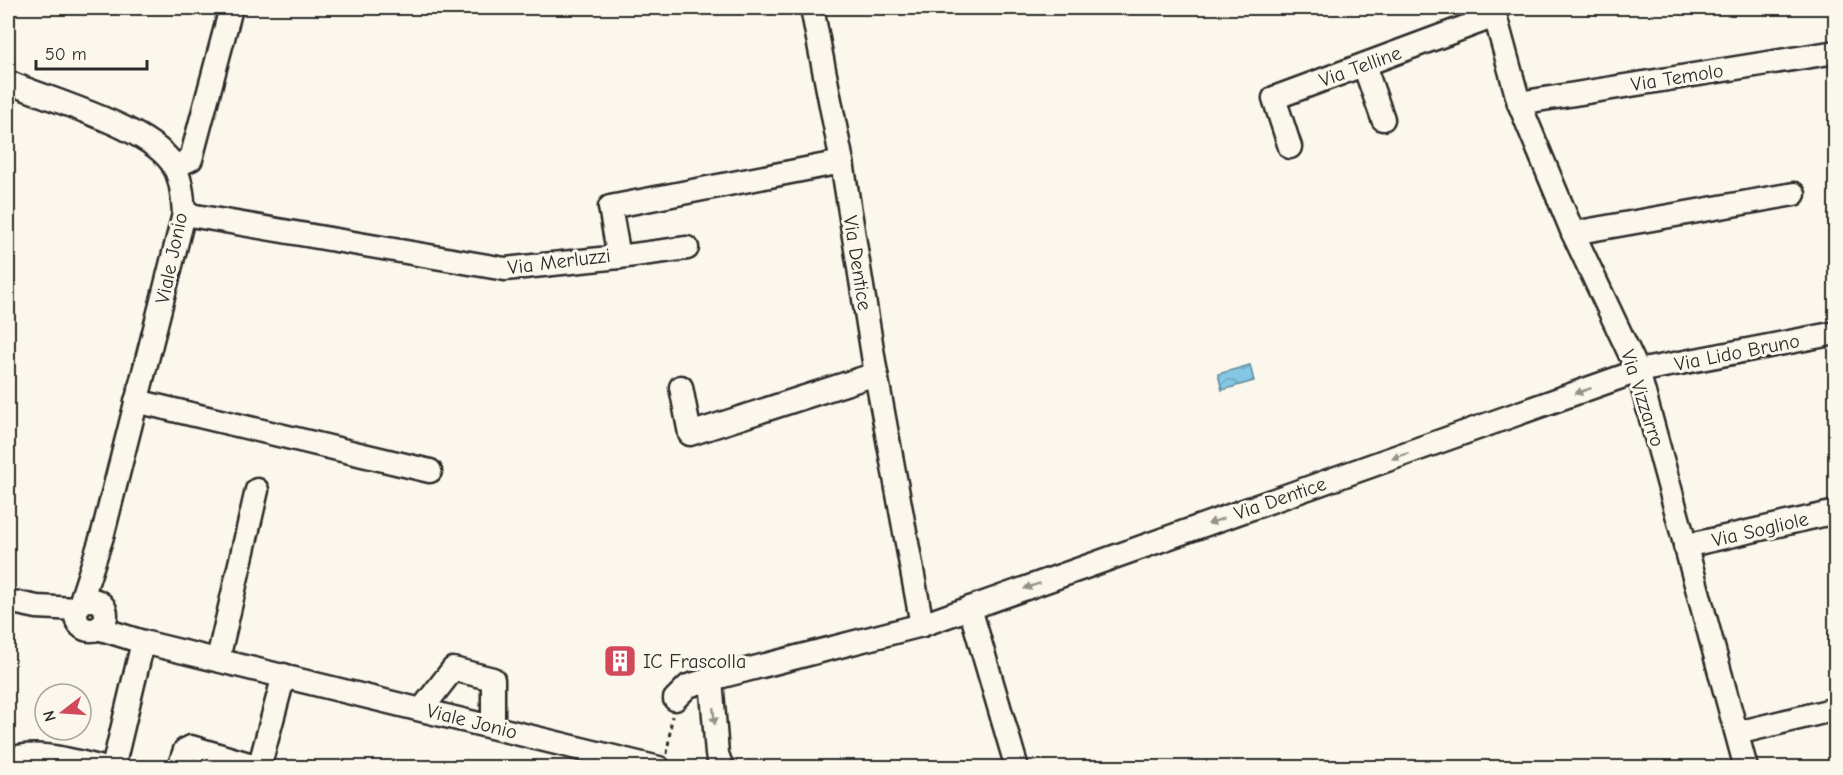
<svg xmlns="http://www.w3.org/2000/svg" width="1843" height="775" font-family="'Comic Neue',sans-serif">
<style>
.water{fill:url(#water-waves);stroke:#60899b;stroke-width:1.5}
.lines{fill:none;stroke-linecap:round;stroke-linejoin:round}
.minor-casing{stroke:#2b2b2b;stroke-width:27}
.path{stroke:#2b2b2b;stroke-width:3;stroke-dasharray:4.5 4.5;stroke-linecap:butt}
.minor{stroke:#fbf7ec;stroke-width:22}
.oneway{fill:#93918c}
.labels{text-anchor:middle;stroke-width:6;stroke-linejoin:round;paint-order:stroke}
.street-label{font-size:20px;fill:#2b2b2b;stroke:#fbf7ec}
.poi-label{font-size:20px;fill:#2b2b2b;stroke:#fbf7ec;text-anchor:start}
</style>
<defs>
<pattern id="water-waves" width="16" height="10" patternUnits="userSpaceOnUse" patternTransform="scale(1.5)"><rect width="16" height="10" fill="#84c7e5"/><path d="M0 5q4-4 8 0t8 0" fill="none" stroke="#72abc5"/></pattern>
</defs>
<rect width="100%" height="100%" fill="#fbf7ec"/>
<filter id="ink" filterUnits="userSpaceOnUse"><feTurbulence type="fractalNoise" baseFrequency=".0167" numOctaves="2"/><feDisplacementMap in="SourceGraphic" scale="12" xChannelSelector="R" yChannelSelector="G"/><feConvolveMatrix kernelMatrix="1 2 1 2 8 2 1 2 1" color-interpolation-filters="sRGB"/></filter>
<g filter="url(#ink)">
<!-- water -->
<path class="water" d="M1250 365 1254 381 1222 390 1218 374Z"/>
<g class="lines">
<!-- minor casing -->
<g class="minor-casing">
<g id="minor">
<path d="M812 8 842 162 876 374 922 625"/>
<path d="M1493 8 1519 103 1573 233 1638 371 1746 768"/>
<path d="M1364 65 1383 119"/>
<path d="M8 82C49 100 155 128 175 168 182 183 183 199 184 214L103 533 80 604"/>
<path d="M1519 103 1836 52"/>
<path d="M1290 147 1274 98 1495 16"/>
<path d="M174 167 191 159 231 8"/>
<path d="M184 214 505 269 619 257 610 207 842 162"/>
<path d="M1573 233 1794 194"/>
<path d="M619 257 687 248"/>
<path d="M681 387 690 434 876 374"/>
<path d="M136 401 430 471"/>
<path d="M1685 546 1836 512"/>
<circle cx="91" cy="615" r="15"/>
<path d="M8 601 37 607 77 609"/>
<path d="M970 608 1017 768"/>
<path d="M98 628 143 642 659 768"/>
<path d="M218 659 257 490"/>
<path d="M711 679 717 754 722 768"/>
<path d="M675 699 688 686 711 679 922 625 1638 371 1836 333"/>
<path d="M422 709 453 669 493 679V726"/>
<path d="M1737 733 1836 709"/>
<path d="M8 760C36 749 74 761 103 768"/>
<path d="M113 768 143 642"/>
<path d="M179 768 185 750 191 747 259 767"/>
<path d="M259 768 284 675"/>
</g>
</g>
<!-- path -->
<path class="path" d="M667 754 672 716"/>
<!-- minor -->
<use href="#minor" class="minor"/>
</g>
<!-- one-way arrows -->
<defs><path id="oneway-solid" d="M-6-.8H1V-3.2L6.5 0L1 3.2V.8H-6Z" transform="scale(1.5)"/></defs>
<g class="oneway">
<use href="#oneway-solid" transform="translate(1583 391) rotate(161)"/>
<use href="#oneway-solid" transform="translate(1400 456) rotate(161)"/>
<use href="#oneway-solid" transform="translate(1216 521) rotate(161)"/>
<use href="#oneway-solid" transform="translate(1032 586) rotate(161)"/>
<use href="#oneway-solid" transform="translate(714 716) rotate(85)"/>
</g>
</g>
<!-- icons -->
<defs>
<g id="building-square" transform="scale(1.725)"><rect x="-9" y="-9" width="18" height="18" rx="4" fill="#d1495b" stroke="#fbf7ec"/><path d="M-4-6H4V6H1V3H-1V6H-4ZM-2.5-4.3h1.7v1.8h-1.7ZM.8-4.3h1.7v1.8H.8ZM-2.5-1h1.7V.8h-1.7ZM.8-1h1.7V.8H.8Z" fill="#fff"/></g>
</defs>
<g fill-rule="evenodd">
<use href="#building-square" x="620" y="661"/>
</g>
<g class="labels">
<!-- street labels -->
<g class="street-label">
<text transform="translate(1360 66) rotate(-20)" y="7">Via Telline</text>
<text transform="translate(1677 77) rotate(-9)" y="7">Via Temolo</text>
<text transform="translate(171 258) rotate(-78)" y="7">Viale Jonio</text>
<text transform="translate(559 261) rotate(-7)" y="7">Via Merluzzi</text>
<text transform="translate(858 263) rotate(81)" y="7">Via Dentice</text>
<text transform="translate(1737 352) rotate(-11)" y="7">Via Lido Bruno</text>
<text transform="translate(1643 398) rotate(72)" y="7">Via Vizzarro</text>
<text transform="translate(1280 498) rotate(-19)" y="7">Via Dentice</text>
<text transform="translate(1760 529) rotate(-13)" y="7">Via Sogliole</text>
<text transform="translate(472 721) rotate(14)" y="7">Viale Jonio</text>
</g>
<!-- poi labels -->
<g class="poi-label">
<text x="643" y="668">IC Frascolla</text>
</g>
</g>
<!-- margin -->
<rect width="1843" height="775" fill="none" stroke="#fbf7ec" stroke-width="30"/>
<rect x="15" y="15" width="1813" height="745" fill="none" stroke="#2b2b2b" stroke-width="2" filter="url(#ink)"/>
<!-- north arrow -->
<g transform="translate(63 712) rotate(253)"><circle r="28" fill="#fbf7ec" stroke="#a8a59f" stroke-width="1.5"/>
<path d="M0-4.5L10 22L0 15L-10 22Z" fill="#d1495b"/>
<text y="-9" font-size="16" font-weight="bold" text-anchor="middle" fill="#2b2b2b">N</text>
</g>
<!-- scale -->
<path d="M36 60v9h111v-9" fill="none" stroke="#2b2b2b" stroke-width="3"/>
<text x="45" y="60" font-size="18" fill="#2b2b2b" stroke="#fbf7ec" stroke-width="4.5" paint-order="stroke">50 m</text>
</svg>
